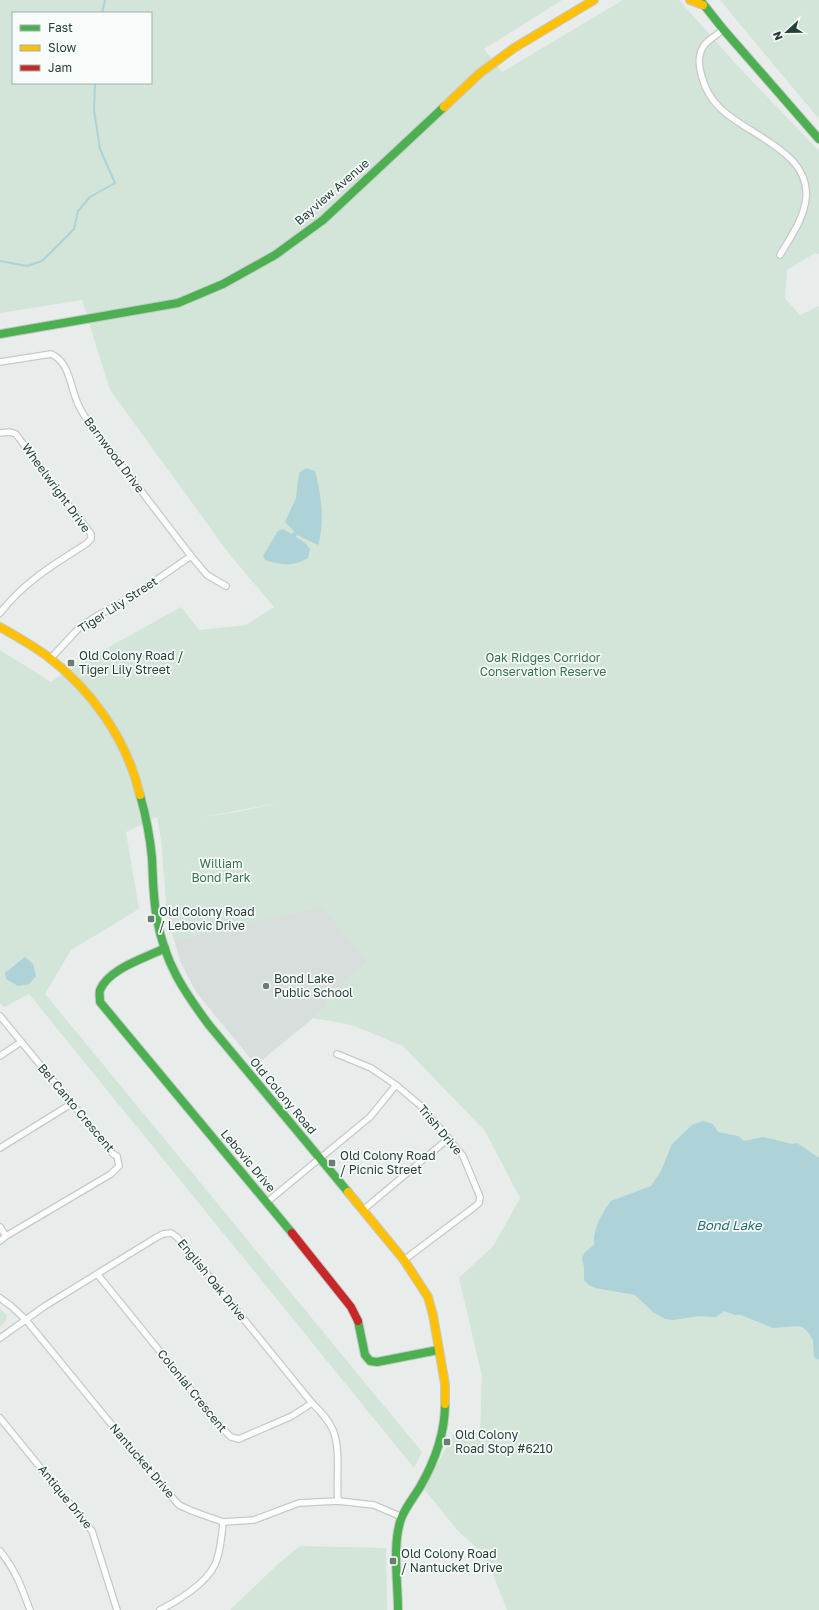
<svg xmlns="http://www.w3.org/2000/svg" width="819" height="1610" font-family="'Golos Text',sans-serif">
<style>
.built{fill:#d7dedb}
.green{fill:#d3e4d8;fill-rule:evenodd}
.water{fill:#add2d7}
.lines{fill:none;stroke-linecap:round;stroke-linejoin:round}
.stream{stroke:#add2d7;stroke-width:2}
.street-casing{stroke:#c5cac8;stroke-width:8}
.fast-casing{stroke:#c4cac8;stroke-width:10}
.slow-casing{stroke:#c4cac8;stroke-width:10}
.jam-casing{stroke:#c4cac8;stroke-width:10}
.street{stroke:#fcfcfc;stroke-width:5.5}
.fast{stroke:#4caf50;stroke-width:8}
.slow{stroke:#ffc107;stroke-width:8}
.jam{stroke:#c62828;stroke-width:8}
.poi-dot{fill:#6a7d77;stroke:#f7fbf9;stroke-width:1.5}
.labels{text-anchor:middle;stroke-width:3.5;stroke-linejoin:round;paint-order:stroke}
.street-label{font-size:12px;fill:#264039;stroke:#f7fbf9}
.poi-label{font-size:12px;fill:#264039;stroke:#f7fbf9;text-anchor:start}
.park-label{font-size:12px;fill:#33744c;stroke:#f7fbf9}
.water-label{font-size:13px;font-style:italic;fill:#246b78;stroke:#f7fbf9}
</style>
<rect width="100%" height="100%" fill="#e8edeb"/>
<!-- built -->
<path class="built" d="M322 906 368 962 324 999 329 1005 256 1065 196 992 180 961 174 940Z"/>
<!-- green -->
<g class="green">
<path d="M0 0H562L484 49 502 72 623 0H679L735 63 819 151V254L815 253 787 270 785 298 800 315 819 306V1610H507L490 1567 479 1550 459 1532 424 1489 453 1435 480 1433 482 1376 459 1278 494 1245 520 1198 485 1131 403 1046 352 1025 313 1018 329 1005 324 999 368 962 322 907 174 940 167 915 161 840 157 817 126 832 139 909 71 950 45 994 422 1452 414 1468 29 994 4 1007 0 1003V650L51 682 73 667 181 607 199 630 246 625 274 607 230 555 110 390 82 300 0 313ZM13 13H151V83H13ZM275 804 238 812 202 817 274 804Z"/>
<path d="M720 0H819V119Z"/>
<path d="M0 1309 7 1315 6 1321 0 1327Z"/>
<path d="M300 1546 386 1548 387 1610H230L278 1564Z"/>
</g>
<!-- water -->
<g class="water">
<path d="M306 468 315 471C321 492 325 524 318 545L297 535 296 537 304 542 310 549 308 558C293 567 281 565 265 560L263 556 278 531 283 529 292 534 294 531 285 522 296 498 299 473Z"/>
<path d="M25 957 33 964 36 976 29 984 18 986 6 979 5 973Z"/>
<path d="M703 1121 713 1124 718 1132 738 1136 744 1141 763 1137 792 1144 797 1143 819 1158V1360L814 1357 813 1340 808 1332 802 1327 798 1326 773 1328 741 1315H735L724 1311 716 1317H713L699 1316 673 1320 665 1319 653 1312 635 1295 595 1288 589 1285 584 1280V1267L582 1258 585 1252 594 1245V1236L598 1222 606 1208 611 1201 651 1186 661 1171 672 1144 692 1125Z"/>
</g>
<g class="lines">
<!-- stream -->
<g class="stream">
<path d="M102 13 105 0"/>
<path d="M0 261 27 266 42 261 74 229 78 211 90 197 115 183 100 149 94 110 95 83"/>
</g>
<!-- street casing -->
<g class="street-casing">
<g id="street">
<path d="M723 29C717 36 707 40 703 47 698 56 699 68 702 77 705 89 711 99 720 108 747 135 810 151 806 198 804 219 790 238 780 255"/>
<path d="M0 362 51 354C70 362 70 387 78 404 81 411 85 417 89 423L191 556 207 575 226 586"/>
<path d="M0 433 10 432 16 434 50 481 91 534V539L86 544C53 565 24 582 0 613"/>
<path d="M50 659 79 628 95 617 133 596 191 556"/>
<path d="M0 1016 97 1134 113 1154 117 1156 119 1166 111 1174 6 1236 0 1241"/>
<path d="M337 1054 371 1068 396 1085 421 1106 463 1156 480 1197 479 1203 473 1208 404 1260"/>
<path d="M0 1056 21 1042"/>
<path d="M0 1148 71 1104"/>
<path d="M267 1202 370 1117 396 1085"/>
<path d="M363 1210 449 1138"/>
<path d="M0 1227 6 1236"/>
<path d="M98 1275 222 1428 231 1437 239 1439 292 1416 312 1403"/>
<path d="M0 1298 11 1306 26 1320 161 1485 179 1505 192 1511 223 1522 254 1520 299 1503 338 1501 374 1505 402 1517"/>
<path d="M0 1338 45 1306 157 1237 163 1234 171 1233 177 1237 312 1403C320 1411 328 1419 333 1430 341 1450 336 1479 338 1501"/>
<path d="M0 1418 92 1531 117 1610"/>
<path d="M0 1551C15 1569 22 1588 30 1610"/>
<path d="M160 1610C179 1600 211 1581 217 1559 221 1547 222 1534 223 1522"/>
</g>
</g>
<!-- fast casing -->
<g class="fast-casing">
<g id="fast">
<path d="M700 0 723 29 819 139"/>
<path d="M0 334 178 303 223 284 275 255 323 220 444 107"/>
<path d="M140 795C146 816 150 837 152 858 153 878 153 899 157 919 165 963 183 990 209 1025L348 1192"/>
<path d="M165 948C146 958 109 968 100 990 99 993 100 998 100 1002L292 1233"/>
<path d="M358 1321 365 1355 370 1361 377 1362 438 1350"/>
<path d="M398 1610C398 1582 392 1545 401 1519 405 1508 414 1497 420 1487 435 1461 445 1434 445 1404"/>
</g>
</g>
<!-- slow casing -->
<g class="slow-casing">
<g id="slow">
<path d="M690 0 703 5"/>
<path d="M444 107 480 73 514 48 594 0"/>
<path d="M0 627C16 636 32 645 47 656 92 690 127 740 140 795"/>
<path d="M348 1192 404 1260 428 1297 433 1315 445 1384V1404"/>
</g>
</g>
<!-- jam casing -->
<g class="jam-casing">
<path id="jam" d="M292 1233 351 1307 358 1321"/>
</g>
<!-- street -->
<use href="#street" class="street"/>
<!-- fast -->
<use href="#fast" class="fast"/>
<!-- slow -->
<use href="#slow" class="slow"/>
<!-- jam -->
<use href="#jam" class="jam"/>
</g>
<!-- markers -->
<g class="poi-dot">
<rect x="67" y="659" width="8" height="8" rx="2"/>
<rect x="147" y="915" width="8" height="8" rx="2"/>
<circle cx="266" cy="986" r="4"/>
<rect x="328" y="1159" width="8" height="8" rx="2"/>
<rect x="443" y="1438" width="8" height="8" rx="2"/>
<rect x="389" y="1557" width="8" height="8" rx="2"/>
</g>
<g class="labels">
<!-- street labels -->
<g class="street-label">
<text transform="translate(332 192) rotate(-41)" y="4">Bayview Avenue</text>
<text transform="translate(114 455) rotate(53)" y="4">Barnwood Drive</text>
<text transform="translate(56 488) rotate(54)" y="4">Wheelwright Drive</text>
<text transform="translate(118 605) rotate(-33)" y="4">Tiger Lily Street</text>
<text transform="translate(283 1096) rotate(50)" y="4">Old Colony Road</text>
<text transform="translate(76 1108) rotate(50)" y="4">Bel Canto Crescent</text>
<text transform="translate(440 1130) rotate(50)" y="4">Trish Drive</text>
<text transform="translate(248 1161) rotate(50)" y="4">Lebovic Drive</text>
<text transform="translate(212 1280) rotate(51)" y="4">English Oak Drive</text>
<text transform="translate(192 1391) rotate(51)" y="4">Colonial Crescent</text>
<text transform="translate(142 1461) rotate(50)" y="4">Nantucket Drive</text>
<text transform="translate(65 1497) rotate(51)" y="4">Antique Drive</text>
</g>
<!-- poi labels -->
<g class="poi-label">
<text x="79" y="660">Old Colony Road /<tspan x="79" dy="14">Tiger Lily Street</tspan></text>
<text x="159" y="916">Old Colony Road<tspan x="159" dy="14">/ Lebovic Drive</tspan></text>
<text x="274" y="983">Bond Lake<tspan x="274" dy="14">Public School</tspan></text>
<text x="340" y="1160">Old Colony Road<tspan x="340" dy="14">/ Picnic Street</tspan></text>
<text x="455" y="1439">Old Colony<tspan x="455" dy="14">Road Stop #6210</tspan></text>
<text x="401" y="1558">Old Colony Road<tspan x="401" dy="14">/ Nantucket Drive</tspan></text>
</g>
<!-- park labels -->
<g class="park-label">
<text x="543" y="662">Oak Ridges Corridor<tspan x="543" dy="14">Conservation Reserve</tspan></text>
<text x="221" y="868">William<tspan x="221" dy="14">Bond Park</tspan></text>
</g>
<!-- water labels -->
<g class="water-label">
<text x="729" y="1230">Bond Lake</text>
</g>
</g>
<!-- legend -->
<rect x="12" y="12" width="140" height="72" fill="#f7fbf9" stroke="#a3b0ac"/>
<rect x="20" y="25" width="20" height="6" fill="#4caf50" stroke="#a3b0ac"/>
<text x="48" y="32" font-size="12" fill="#264039">Fast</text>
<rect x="20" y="45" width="20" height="6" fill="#ffc107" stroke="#a3b0ac"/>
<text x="48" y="52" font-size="12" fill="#264039">Slow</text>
<rect x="20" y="65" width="20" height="6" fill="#c62828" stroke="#a3b0ac"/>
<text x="48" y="72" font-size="12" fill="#264039">Jam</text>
<!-- north arrow -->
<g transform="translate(787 32) rotate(248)" stroke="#f7fbf9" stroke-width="3" paint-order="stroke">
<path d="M0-3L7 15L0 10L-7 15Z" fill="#264039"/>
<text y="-6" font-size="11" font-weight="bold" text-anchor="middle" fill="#264039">N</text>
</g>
</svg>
